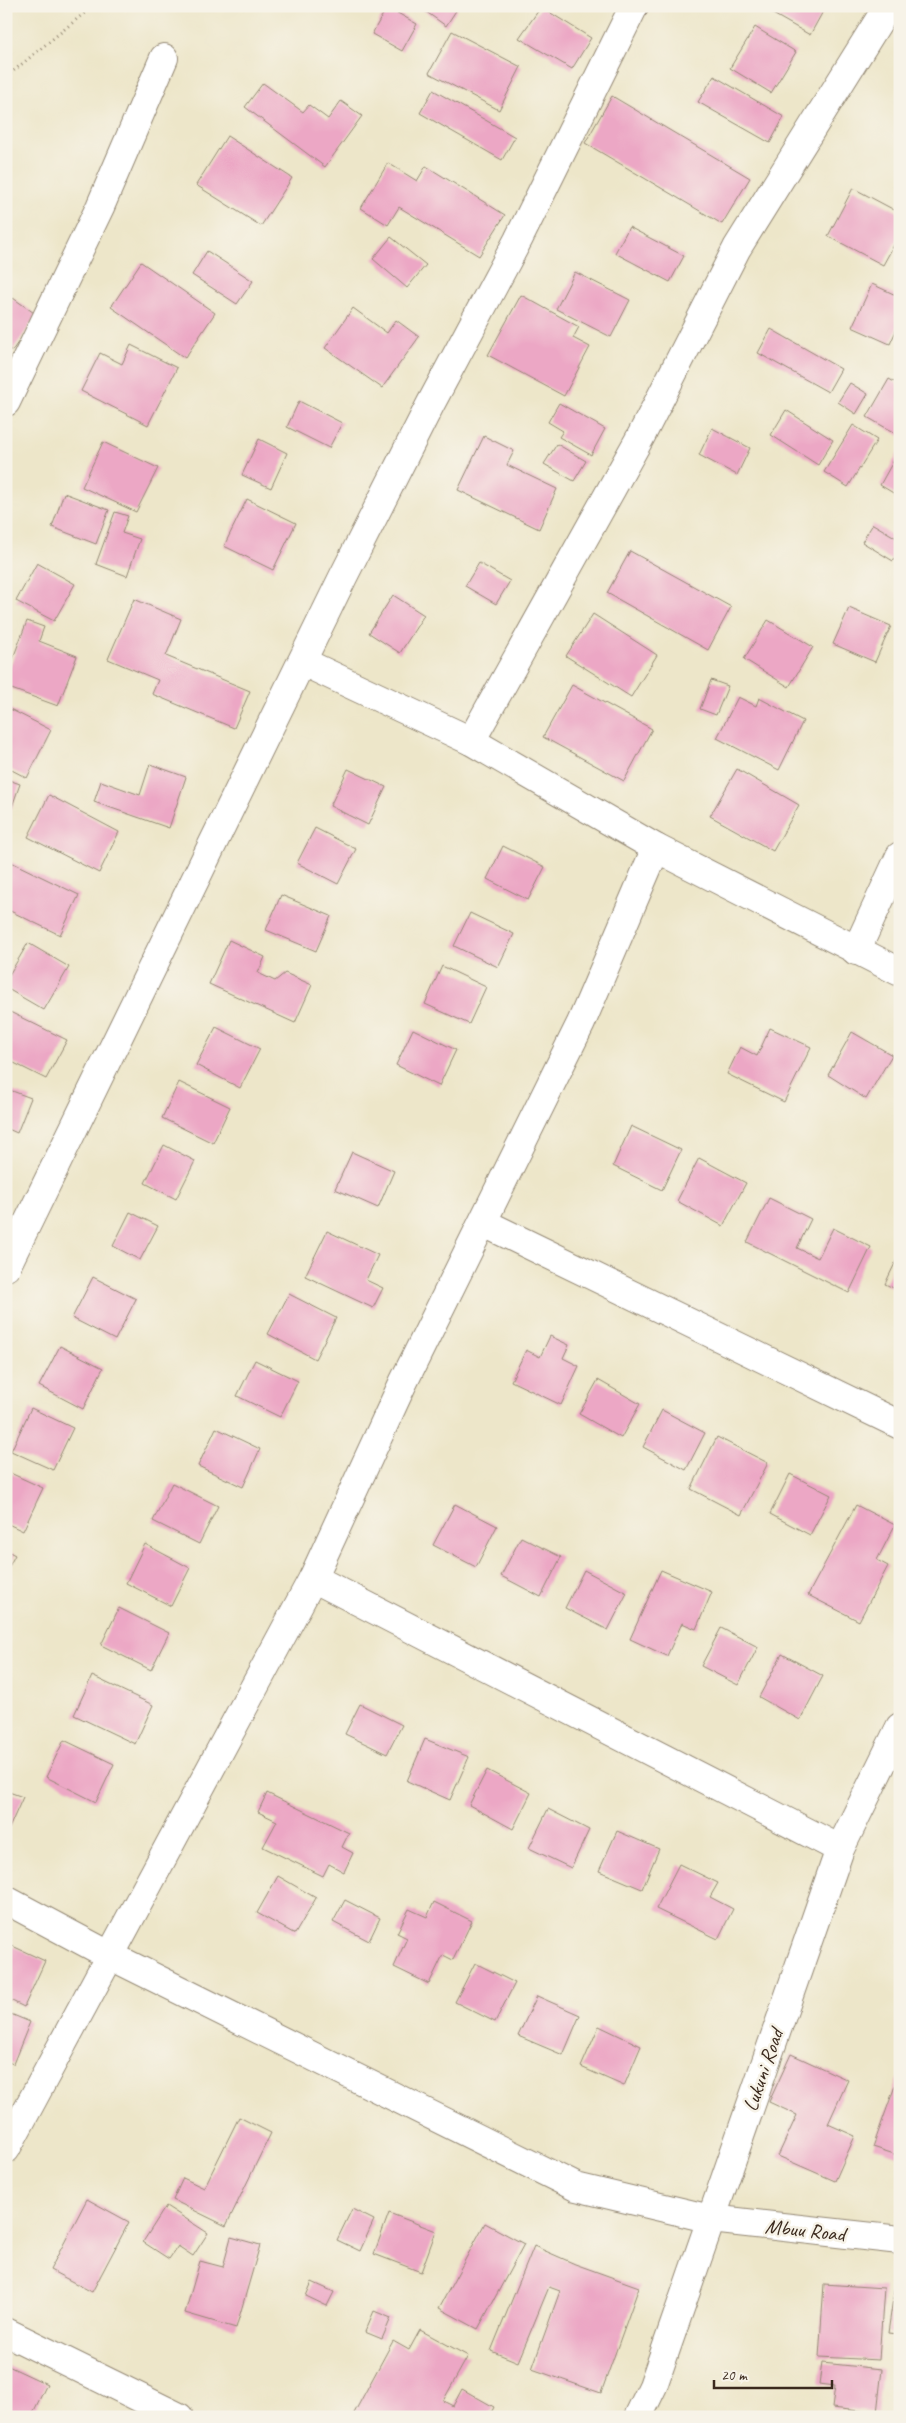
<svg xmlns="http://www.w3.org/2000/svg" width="906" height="2423" font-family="Caveat,sans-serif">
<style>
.building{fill:#eca7c5}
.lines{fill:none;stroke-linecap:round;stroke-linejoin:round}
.minor-casing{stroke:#948874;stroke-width:30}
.path{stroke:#948874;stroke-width:3;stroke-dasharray:1 4;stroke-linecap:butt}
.minor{stroke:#fff;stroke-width:28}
.labels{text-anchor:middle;stroke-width:5;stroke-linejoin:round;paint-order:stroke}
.street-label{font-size:21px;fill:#3b2a1e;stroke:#f7f3e8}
</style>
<rect width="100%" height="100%" fill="#f7f3e8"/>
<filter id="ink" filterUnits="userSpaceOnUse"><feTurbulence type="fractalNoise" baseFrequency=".02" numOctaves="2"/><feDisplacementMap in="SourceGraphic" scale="10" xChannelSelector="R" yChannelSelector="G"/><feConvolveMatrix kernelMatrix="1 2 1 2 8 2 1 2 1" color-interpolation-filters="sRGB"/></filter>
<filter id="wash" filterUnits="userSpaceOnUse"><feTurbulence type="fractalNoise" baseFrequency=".0096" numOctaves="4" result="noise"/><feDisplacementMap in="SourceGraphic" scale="20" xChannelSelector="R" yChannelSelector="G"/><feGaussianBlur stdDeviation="1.12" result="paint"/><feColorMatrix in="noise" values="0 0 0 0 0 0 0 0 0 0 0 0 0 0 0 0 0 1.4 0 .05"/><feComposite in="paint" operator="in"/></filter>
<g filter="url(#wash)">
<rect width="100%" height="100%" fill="#ede6c9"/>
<g id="blocks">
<!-- building -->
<g class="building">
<path d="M418 6H459L446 26Z"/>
<path d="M759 6H826L810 35Z"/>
<path d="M387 7 417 24 402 51 372 34Z"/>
<path d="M541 7 591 38 572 69 519 38Z"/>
<path d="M755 27 796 52 771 93 730 68Z"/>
<path d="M452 31 521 67 499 110 429 73Z"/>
<path d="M714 76 784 117 770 143 698 102Z"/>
<path d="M263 83 303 112 309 105 328 119 341 101 362 116 325 167 245 107Z"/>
<path d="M433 90 515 137 502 160 420 113Z"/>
<path d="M612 96 750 178 722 224 585 143Z"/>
<path d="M227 136 292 178 261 226 196 185Z"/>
<path d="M388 163 417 181 426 166 505 215 479 256 399 207 388 225 361 208Z"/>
<path d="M853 188 900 213V234L883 265 828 236Z"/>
<path d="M629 227 684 256 670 282 615 253Z"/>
<path d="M391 237 426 265 407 288 373 259Z"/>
<path d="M207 251 253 281 237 304 192 275Z"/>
<path d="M141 262 215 313 185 358 111 307Z"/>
<path d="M575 272 630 300 611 337 556 309Z"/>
<path d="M872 284 900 297V322L890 344 852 327Z"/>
<path d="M521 295 579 327 573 338 590 347 564 396 488 355Z"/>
<path d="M13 298 37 315 12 351 6 347V301L10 304Z"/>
<path d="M353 308 387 333 396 320 419 337 382 388 325 348Z"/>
<path d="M771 329 841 369 828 392 758 353Z"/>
<path d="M131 345 177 368 148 425 81 391 100 353 122 364Z"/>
<path d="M889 379 900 385V436L867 417Z"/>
<path d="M850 383 868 394 856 414 838 402Z"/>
<path d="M299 401 342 423 329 448 287 427Z"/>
<path d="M559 403 605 429 591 455 559 437 563 431 548 422Z"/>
<path d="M786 410 833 440 818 465 771 435Z"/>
<path d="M853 425 877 440 848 487 824 472Z"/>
<path d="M712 428 750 448 737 475 699 455Z"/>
<path d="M484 436 514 451 507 465 557 489 539 529 458 490Z"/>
<path d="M259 439 287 453 271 488 242 475Z"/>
<path d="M103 442 158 468 136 512 82 487Z"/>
<path d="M557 444 586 461 574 481 544 464Z"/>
<path d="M900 449V497L880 485Z"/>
<path d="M64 493 109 510 96 544 52 527Z"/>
<path d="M247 499 296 523 273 570 224 546Z"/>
<path d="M115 512 128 516 122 533 140 539 127 576 96 564Z"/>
<path d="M873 524 900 540V549L893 561 862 542Z"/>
<path d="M630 551 731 607 708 650 607 593Z"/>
<path d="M37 563 75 584 54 621 16 601Z"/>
<path d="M479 563 510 581 496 604 465 586Z"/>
<path d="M393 595 424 615 400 653 369 633Z"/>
<path d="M134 599 181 619 166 656 250 691 234 728 152 694 158 680 108 659Z"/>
<path d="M849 608 891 626 875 662 833 644Z"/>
<path d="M593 614 657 655 631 697 566 656Z"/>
<path d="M768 620 813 647 789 687 744 659Z"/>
<path d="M27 621 44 627 39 641 77 656 58 706 6 687V677Z"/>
<path d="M711 680 728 686 716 715 700 709Z"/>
<path d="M572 685 652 729 624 781 543 737Z"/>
<path d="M738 697 756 706 759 698 803 721 779 770 717 738Z"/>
<path d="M6 707 51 730 27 778 6 767Z"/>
<path d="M150 764 186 777 169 828 94 802 101 781 140 795Z"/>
<path d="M348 769 386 787 368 825 330 806Z"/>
<path d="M737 769 799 805 773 851 710 816Z"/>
<path d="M6 779 20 784 7 821H6Z"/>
<path d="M49 795 119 832 99 873 28 837Z"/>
<path d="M315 828 356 849 338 884 297 863Z"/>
<path d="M503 846 545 867 528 900 487 879Z"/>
<path d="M9 861 79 895 60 935 6 909V868Z"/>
<path d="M281 895 331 916 316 951 266 930Z"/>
<path d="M470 913 514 934 498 967 454 946Z"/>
<path d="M229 940 265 957 258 973 275 981 285 973 312 985 295 1023 209 984Z"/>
<path d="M28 943 69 967 44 1010 6 988V980Z"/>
<path d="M442 966 486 987 469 1024 425 1004Z"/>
<path d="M10 1012 67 1040 46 1079 6 1059V1018Z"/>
<path d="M216 1027 260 1049 240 1088 196 1065Z"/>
<path d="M770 1028 811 1047 784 1102 727 1074 740 1047 757 1056Z"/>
<path d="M413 1029 456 1050 439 1086 396 1065Z"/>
<path d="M852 1032 892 1055 866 1099 828 1075Z"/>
<path d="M179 1082 230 1107 213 1143 162 1118Z"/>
<path d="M7 1089 31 1098 17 1133 6 1128Z"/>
<path d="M631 1126 681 1150 662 1190 613 1166Z"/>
<path d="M164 1145 195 1161 176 1199 145 1183Z"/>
<path d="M352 1152 394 1171 378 1208 335 1189Z"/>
<path d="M699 1158 746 1183 723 1226 677 1201Z"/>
<path d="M769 1198 811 1219 797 1248 818 1258 833 1228 871 1247 849 1293 747 1242Z"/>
<path d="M130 1212 158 1226 140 1260 113 1246Z"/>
<path d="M327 1231 378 1255 366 1280 383 1288 373 1308 305 1276Z"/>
<path d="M900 1253V1291L885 1284Z"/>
<path d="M93 1277 136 1299 115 1340 72 1318Z"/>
<path d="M289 1294 336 1318 315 1359 268 1334Z"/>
<path d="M550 1336 569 1345 563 1358 579 1366 561 1405 511 1381 526 1350 540 1357Z"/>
<path d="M60 1346 103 1368 83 1409 39 1386Z"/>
<path d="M255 1360 298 1381 280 1417 237 1396Z"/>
<path d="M598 1380 640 1404 621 1438 579 1414Z"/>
<path d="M31 1408 73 1428 53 1470 11 1451Z"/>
<path d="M662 1410 705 1433 686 1470 643 1447Z"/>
<path d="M216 1428 260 1449 243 1487 198 1466Z"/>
<path d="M717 1437 768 1463 741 1515 691 1489Z"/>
<path d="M6 1471 43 1488 23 1531 6 1523Z"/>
<path d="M790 1474 831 1495 810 1535 770 1514Z"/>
<path d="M172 1483 218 1506 199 1544 153 1521Z"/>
<path d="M455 1504 497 1526 476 1567 433 1545Z"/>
<path d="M856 1505 895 1525 877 1560 888 1566 859 1621 808 1595Z"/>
<path d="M521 1537 561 1557 541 1597 501 1576Z"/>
<path d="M145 1544 190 1568 171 1606 126 1583Z"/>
<path d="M6 1550 15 1555 6 1572Z"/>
<path d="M584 1570 627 1593 608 1630 565 1608Z"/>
<path d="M661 1570 712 1592 696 1629 682 1623 667 1656 630 1639Z"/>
<path d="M119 1608 169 1633 151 1670 101 1645Z"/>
<path d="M721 1628 758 1647 738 1685 701 1666Z"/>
<path d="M782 1654 823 1676 800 1720 759 1697Z"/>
<path d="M92 1676 153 1705 135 1744 74 1715Z"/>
<path d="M360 1704 402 1725 387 1754 345 1734Z"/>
<path d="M425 1739 469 1757 450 1800 407 1781Z"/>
<path d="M64 1740 114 1764 96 1802 46 1777Z"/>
<path d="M487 1770 531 1793 513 1829 469 1805Z"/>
<path d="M6 1791 23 1797 6 1835Z"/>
<path d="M267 1793 349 1833 342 1847 353 1853 344 1872 329 1864 323 1876 263 1847 277 1821 258 1812Z"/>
<path d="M548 1809 589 1830 571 1868 529 1848Z"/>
<path d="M617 1831 659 1849 642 1889 599 1871Z"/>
<path d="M679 1864 718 1883 710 1897 733 1909 718 1939 656 1909Z"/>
<path d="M278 1876 316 1898 295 1934 257 1913Z"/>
<path d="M345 1900 380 1918 369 1941 333 1922Z"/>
<path d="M434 1902 472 1921 453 1960 443 1955 429 1984 394 1967 407 1938 397 1933 409 1909 427 1917Z"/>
<path d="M6 1943 45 1961 24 2007 6 1998Z"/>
<path d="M475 1963 515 1983 495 2022 455 2002Z"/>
<path d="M537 1996 580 2015 563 2055 518 2036Z"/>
<path d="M6 2012 30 2022 13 2064 6 2061Z"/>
<path d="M599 2026 641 2046 624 2086 581 2067Z"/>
<path d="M791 2054 848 2080 828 2124 855 2136 835 2181 778 2156 797 2115 769 2102Z"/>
<path d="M900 2072V2156L873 2147Z"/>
<path d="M239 2117 271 2133 226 2226 173 2200 183 2178 204 2188Z"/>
<path d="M87 2199 129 2222 92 2292 50 2270Z"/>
<path d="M166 2206 208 2233 193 2256 178 2246 169 2259 143 2242Z"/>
<path d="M352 2209 374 2220 360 2251 337 2240Z"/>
<path d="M389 2213 436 2231 421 2272 374 2254Z"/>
<path d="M485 2223 524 2244 478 2329 439 2308Z"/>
<path d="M231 2237 260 2245 236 2328 185 2313 200 2261 223 2267Z"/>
<path d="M534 2246 575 2264 639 2287 601 2393 532 2369 560 2291 549 2287 518 2362 491 2351Z"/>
<path d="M312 2282 334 2292 327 2306 306 2296Z"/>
<path d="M824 2284 884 2288 879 2360 819 2357Z"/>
<path d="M895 2285 900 2286V2334L888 2333Z"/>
<path d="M374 2311 391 2318 382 2339 365 2332Z"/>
<path d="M420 2330 468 2356 443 2401 453 2406 462 2389 494 2407 489 2417H429L424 2414 423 2417H352L393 2341 409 2350Z"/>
<path d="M822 2363 882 2369 877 2413 832 2408 835 2386 819 2384Z"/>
<path d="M6 2365 47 2384 31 2417H6Z"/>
</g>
</g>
</g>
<g filter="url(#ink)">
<use href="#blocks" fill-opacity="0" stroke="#948874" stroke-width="1"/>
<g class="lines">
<!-- minor casing -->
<g class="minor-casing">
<g id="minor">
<path d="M6 402 100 207 164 58"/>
<path d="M303 662 471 741 656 848"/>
<path d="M471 741 641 436 737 248 888 6"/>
<path d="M856 951 900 856"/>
<path d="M484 1223 900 1425"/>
<path d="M6 1267 343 577 430 405 518 240 634 6"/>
<path d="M313 1578 840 1849"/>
<path d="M6 1900 109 1955 576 2187 711 2219 900 2240"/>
<path d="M6 2149 313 1578 403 1383 581 1023 656 848 900 972"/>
<path d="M6 2332 179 2417"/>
<path d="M638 2417 653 2386 840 1849 900 1727"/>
</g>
</g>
<!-- path -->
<path class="path" d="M6 77 93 6"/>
<!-- minor -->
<use href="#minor" class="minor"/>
</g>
</g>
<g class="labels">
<!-- street labels -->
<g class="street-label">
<text transform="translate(763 2070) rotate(-71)" y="7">Lukuni Road</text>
<text transform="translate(805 2230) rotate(6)" y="7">Mbuu Road</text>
</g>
</g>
<!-- margin -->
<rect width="906" height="2423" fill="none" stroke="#f7f3e8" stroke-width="25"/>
<!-- scale -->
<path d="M714 2380v8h118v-8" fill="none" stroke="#3b2a1e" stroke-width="2.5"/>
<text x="721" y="2380" font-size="15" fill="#3b2a1e" stroke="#f7f3e8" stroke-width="4" paint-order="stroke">20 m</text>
</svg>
